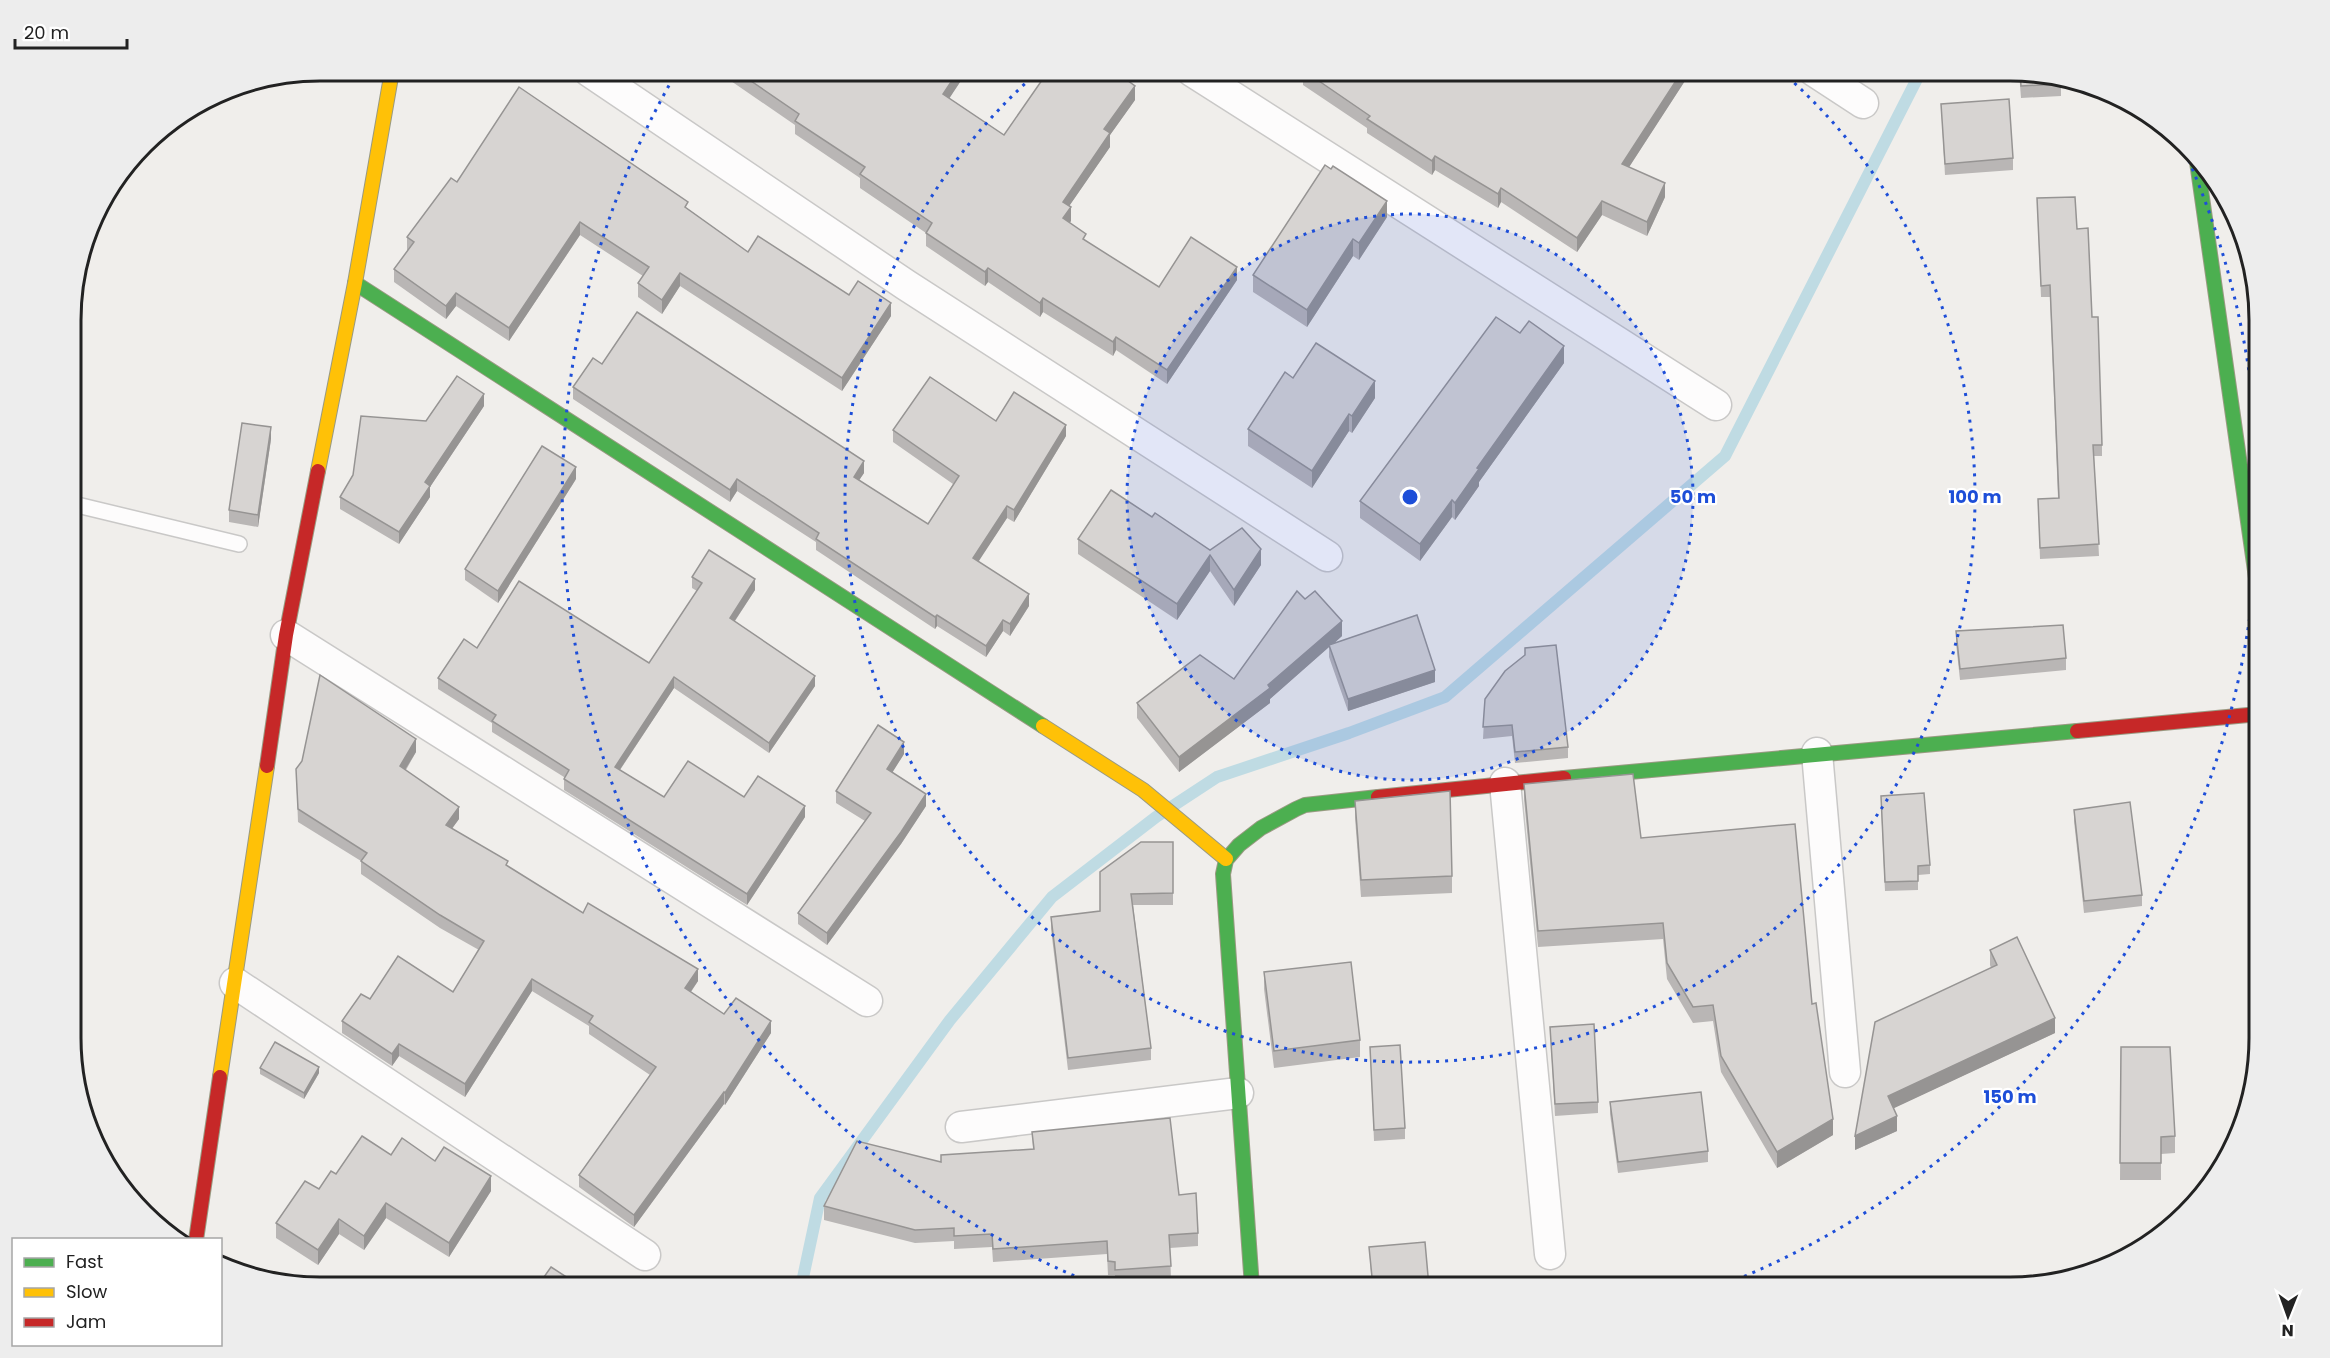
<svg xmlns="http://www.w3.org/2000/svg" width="2330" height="1358" font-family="Poppins,sans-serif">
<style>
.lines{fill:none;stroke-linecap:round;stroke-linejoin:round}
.stream{stroke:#bfdbe3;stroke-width:12}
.lane-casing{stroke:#c9c8c7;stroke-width:18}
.street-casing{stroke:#c9c8c7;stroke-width:33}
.fast-casing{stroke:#999a82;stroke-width:16}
.slow-casing{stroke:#999a82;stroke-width:16}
.jam-casing{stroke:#999a82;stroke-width:16}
.lane{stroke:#fdfcfc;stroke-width:15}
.street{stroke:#fdfcfc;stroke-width:30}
.fast{stroke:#4caf50;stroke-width:14}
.slow{stroke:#ffc107;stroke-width:14}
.jam{stroke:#c62828;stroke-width:14}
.wall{fill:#b9b6b5}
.shaded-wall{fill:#969493}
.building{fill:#d7d4d2;stroke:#969493;stroke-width:1.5}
.ring{fill:none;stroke:#1d4ed8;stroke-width:3;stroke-dasharray:3 6}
.rim{fill:none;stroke:#222;stroke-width:3}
.centre{fill:#1d4ed8;stroke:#fff;stroke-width:3}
.ring-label{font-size:18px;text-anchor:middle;font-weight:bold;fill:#1d4ed8;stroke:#fff;stroke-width:4.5;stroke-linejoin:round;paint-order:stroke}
</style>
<rect width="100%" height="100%" fill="#f0eeeb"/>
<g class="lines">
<!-- stream -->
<path class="stream" d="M801 1287 820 1198 950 1020 1052 897 1156 817 1217 777 1349 733 1445 697 1725 456 1921 71"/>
<!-- lane casing -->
<g class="lane-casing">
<path id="lane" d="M73 504 239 544"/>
</g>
<!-- street casing -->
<g class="street-casing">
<g id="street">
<path d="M589 71 906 285 1327 556"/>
<path d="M1192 71 1716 405"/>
<path d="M1814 71 1863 103"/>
<path d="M286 635 867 1001"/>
<path d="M1817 753 1845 1072"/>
<path d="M1505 783 1550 1254"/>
<path d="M235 983 645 1255"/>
<path d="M961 1127 1238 1093"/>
</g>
</g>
<!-- fast casing -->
<g class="fast-casing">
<g id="fast">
<path d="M2197 162 2259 599"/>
<path d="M355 283 1043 726"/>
<path d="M1564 778 2077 731"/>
<path d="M1252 1287 1223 874 1226 860 1239 845 1261 828 1296 809 1305 805 1378 797"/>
</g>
</g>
<!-- slow casing -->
<g class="slow-casing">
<g id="slow">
<path d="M318 471 355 283 392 71"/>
<path d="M1043 726 1143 790 1226 859"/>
<path d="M220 1077 267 766"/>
</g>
</g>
<!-- jam casing -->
<g class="jam-casing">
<g id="jam">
<path d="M2077 731 2259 714"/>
<path d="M267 766 286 635 318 471"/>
<path d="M1378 797 1564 778"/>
<path d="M196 1240 220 1077"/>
</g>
</g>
<!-- lane -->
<use href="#lane" class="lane"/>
<!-- street -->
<use href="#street" class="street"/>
<!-- fast -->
<use href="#fast" class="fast"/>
<!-- slow -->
<use href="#slow" class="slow"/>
<!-- jam -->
<use href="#jam" class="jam"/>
</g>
<!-- wall -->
<g class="wall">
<path d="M715 70H968L949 98 1004 135 1135 100 1110 135V147L1069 206 1071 221 1069 223 1086 241 1159 287 1237 280 1167 384 1116 350 1113 356 1043 312 1040 317 988 282 985 286 926 246V233L860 188V178L795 134V125Z"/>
<path d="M1692 70 1629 167 1665 197 1647 236 1602 215 1577 252 1501 202 1498 208 1435 170 1432 175 1367 133V128L1303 85V71Z"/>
<path d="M2019 72 2061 77V96L2021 98Z"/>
<path d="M1941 104 2013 158V170L1945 175Z"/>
<path d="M457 182 688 209 748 252 849 295 891 316 842 391 680 286 662 314 638 297V283L643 276 580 235 509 341 456 306 446 319 394 282V269L408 251 407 250V237Z"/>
<path d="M2037 198 2077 229 2092 317 2102 445V456H2094L2099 556 2040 559 2038 499 2058 498 2050 297H2041Z"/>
<path d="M1387 217 1359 260 1353 256 1307 327 1253 292V275Z"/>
<path d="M1520 333 1564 363 1479 482V486L1455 520 1452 517 1420 561 1360 518V501Z"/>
<path d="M602 364 864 473 859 480 928 524 953 484 893 442V430L996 421 1066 436 1014 522 1007 518 978 561 1029 606 1010 636 1003 631 986 657 937 626 935 629 816 550V542L737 491 730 502 573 399V387Z"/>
<path d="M1293 378 1375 398 1352 433 1349 431 1312 488 1248 446V429Z"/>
<path d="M484 406 430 487V497L399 544 340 509V497L426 421Z"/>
<path d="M271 439 258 527 229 522V510Z"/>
<path d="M576 479 498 603 465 580V569Z"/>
<path d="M1152 517 1210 550 1261 565 1234 606 1210 571 1177 620 1078 554V539Z"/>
<path d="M692 577 755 590 735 621 815 686 769 753 674 688 620 770 664 797H744L805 817 747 905 564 790V777L492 732V723L438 689V678L477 648 649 663 697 591 692 588Z"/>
<path d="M1305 599 1342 636 1334 643 1435 682 1348 711 1329 657V647L1270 699V703L1179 772 1137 718V703L1234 679Z"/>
<path d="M1956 631 2066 658V670L1960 680 1956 643Z"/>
<path d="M1485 699 1568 747V758L1515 763 1512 736 1483 739Z"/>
<path d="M416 752 406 770 459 819 452 828 508 867 583 913 698 981 691 992 724 1014 771 1033 725 1105 724 1104 634 1227 579 1187V1175L650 1075 589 1034V1026L532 991 465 1097 399 1056 392 1066 342 1033V1021L370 999 453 992 479 950 440 928 361 874V861L298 822 296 769Z"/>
<path d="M904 754 892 772 926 806 901 844 827 945 798 924V913L865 821 836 803V791Z"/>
<path d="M1524 784 1641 838 1812 1004 1833 1135 1777 1168 1721 1072 1713 1021 1693 1023 1667 979 1663 939 1538 947 1524 800Z"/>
<path d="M1355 801 1452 876V893L1361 897 1355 818Z"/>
<path d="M1881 805 1930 865V874L1918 875V890L1885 891Z"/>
<path d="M2074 810 2142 895V906L2084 913 2074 821Z"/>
<path d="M1173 842V905H1133L1151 1048V1060L1068 1070 1051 929V917L1100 911Z"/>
<path d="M1990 950 2055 1033 1893 1108 1897 1131 1855 1150 1991 968 1990 965Z"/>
<path d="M1264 972 1360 1040V1057L1274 1068 1264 989Z"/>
<path d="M1550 1027 1598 1102V1113L1555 1116Z"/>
<path d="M1370 1047 1405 1128V1139L1374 1141Z"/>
<path d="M2121 1047 2175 1136V1153L2161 1154V1180H2120Z"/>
<path d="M260 1068 319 1073 304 1099 260 1074Z"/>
<path d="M1610 1102 1708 1151V1162L1618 1173 1610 1114Z"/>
<path d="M1032 1132 1179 1195 1198 1233V1246L1170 1248 1171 1280 1115 1284V1275H1108L1107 1254 993 1262 992 1247 954 1249V1241L915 1243 824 1220V1206L941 1162 1033 1149Z"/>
<path d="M391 1155 435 1161 491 1191 449 1257 386 1218 364 1250 339 1234 318 1265 276 1238V1223L336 1174Z"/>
<path d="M1369 1247 1429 1287H1372Z"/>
</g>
<!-- shaded-wall -->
<g class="shaded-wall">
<path d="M959 70H968L943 108V94Z"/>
<path d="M1683 70H1692L1622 178V164Z"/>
<path d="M1135 86V100L1110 135V147L1063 215V202L1104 129Z"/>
<path d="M1435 156V170L1432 175V161Z"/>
<path d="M1665 183V197L1647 236V222Z"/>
<path d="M1501 188V202L1498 208V194Z"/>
<path d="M1387 201V217L1359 260V243Z"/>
<path d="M1602 201V215L1577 252V238Z"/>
<path d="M1071 207V221L1063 232V218Z"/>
<path d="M580 222V235L509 341V328Z"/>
<path d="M1353 239V256L1307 327V310Z"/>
<path d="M1237 267V280L1167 384V370Z"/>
<path d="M988 268V282L985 286V272Z"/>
<path d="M680 273V286L662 314V300Z"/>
<path d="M456 293V306L446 319V306Z"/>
<path d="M1043 298V312L1040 317V303Z"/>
<path d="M891 303V316L842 391V378Z"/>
<path d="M1116 337V350L1113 356V342Z"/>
<path d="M1564 346V363L1479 482V486L1455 520V503L1477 468Z"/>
<path d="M1375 381V398L1352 433V416Z"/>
<path d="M484 394V406L430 487V497L399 544V532L425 482Z"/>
<path d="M1349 414V431L1312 488V471Z"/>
<path d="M1066 425V436L1014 522V510Z"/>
<path d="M271 427V439L258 527V515Z"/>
<path d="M864 461V473L854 488V477Z"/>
<path d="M576 467V479L498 603V591Z"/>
<path d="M737 479V491L730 502V490Z"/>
<path d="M1452 500V517L1420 561V544Z"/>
<path d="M1007 506V518L973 570V558Z"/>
<path d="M1261 549V565L1234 606V590Z"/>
<path d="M1210 555V571L1177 620V604Z"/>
<path d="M755 579V590L730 628V618Z"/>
<path d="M1029 594V606L1010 636V624Z"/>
<path d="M937 615V626L935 629V617Z"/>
<path d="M1003 620V631L986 657V646Z"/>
<path d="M1342 621V636L1330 647 1329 645V647L1270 699V703L1179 772V757L1268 685Z"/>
<path d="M1435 670V682L1348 711V699Z"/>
<path d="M815 676V686L769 753V743Z"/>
<path d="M674 677V688L615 777V767Z"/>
<path d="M416 739V752L400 778V766Z"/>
<path d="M904 742V754L887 781V769Z"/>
<path d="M926 794V806L901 844 827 945V933Z"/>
<path d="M805 806V817L747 905V894Z"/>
<path d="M459 807V819L446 837V825Z"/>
<path d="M698 969V981L685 1000V988Z"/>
<path d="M532 979V991L465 1097V1084Z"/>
<path d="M2055 1018V1033L1888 1111V1096Z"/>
<path d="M771 1021V1033L725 1105V1093Z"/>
<path d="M399 1044V1056L392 1066V1054Z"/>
<path d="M319 1067V1073L304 1099V1093Z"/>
<path d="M724 1092V1104L634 1227V1215Z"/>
<path d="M1897 1116V1131L1855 1150V1136Z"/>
<path d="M1833 1119V1135L1777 1168V1152Z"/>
<path d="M491 1176V1191L449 1257V1243Z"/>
<path d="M386 1203V1218L364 1250V1236Z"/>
<path d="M339 1219V1234L318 1265V1250Z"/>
</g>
<!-- building -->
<g class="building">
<path d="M735 70H959L943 94 1004 135 1049 70H1113L1135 86 1104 129 1110 133 1063 202 1071 207 1063 218 1086 234 1083 239 1159 287 1191 237 1237 267 1167 370 1116 337 1113 342 1043 298 1040 303 988 268 985 272 926 233 932 223 860 174 865 167 795 121 799 114Z"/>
<path d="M1303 70H1683L1622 164 1665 183 1647 222 1602 201 1577 238 1501 188 1498 194 1435 156 1432 161 1367 119 1370 116Z"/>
<path d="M2020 72 2061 77V84L2021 86Z"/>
<path d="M519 87 688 202 685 207 748 252 758 236 849 295 858 281 891 303 842 378 680 273 662 300 638 283 649 267 580 222 509 328 456 293 446 306 394 269 414 242 407 237 451 178 457 182Z"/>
<path d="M2009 99 2013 158 1945 164 1941 104Z"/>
<path d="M1325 165 1331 169 1333 166 1387 201 1359 243 1353 239 1307 310 1253 275Z"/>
<path d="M2075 197 2077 229 2088 228 2092 317H2098L2102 445H2093L2099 544 2040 548 2038 499 2059 498 2050 285 2041 286 2037 198Z"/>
<path d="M637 312 864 461 854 477 928 524 959 476 893 430 930 377 996 421 1014 392 1066 425 1014 510 1007 506 973 558 1029 594 1010 624 1003 620 986 646 937 615 935 617 816 539 819 533 737 479 730 490 573 387 593 358 602 364Z"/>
<path d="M1496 317 1520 333 1529 321 1564 346 1477 468 1479 469 1455 503 1452 500 1420 544 1360 501Z"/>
<path d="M1316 343 1375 381 1352 416 1349 414 1312 471 1248 429 1285 372 1293 378Z"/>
<path d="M457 376 484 394 425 482 430 486 399 532 340 497 353 475 361 416 426 421Z"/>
<path d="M242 423 271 427 258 515 229 510Z"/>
<path d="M542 446 576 467 498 591 465 569Z"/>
<path d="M1111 490 1152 517 1155 513 1210 550 1242 528 1261 549 1234 590 1210 555 1177 604 1078 539Z"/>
<path d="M709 550 755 579 730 618 815 676 769 743 674 677 615 767 664 797 688 761 744 797 758 776 805 806 747 894 564 779 569 770 492 721 496 715 438 678 464 639 477 648 519 581 649 663 702 583 692 577Z"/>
<path d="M1297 591 1305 599 1315 591 1342 621 1268 685 1270 688 1179 757 1137 703 1200 655 1234 679Z"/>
<path d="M1417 615 1435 670 1348 699 1329 645Z"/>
<path d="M2063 625 2066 658 1960 669 1956 631Z"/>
<path d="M1556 645 1568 747 1515 752 1512 725 1483 727 1485 699 1505 671 1525 655V648Z"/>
<path d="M320 675 416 739 400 766 459 807 446 825 508 861 506 865 583 913 588 903 698 969 685 988 724 1014 736 998 771 1021 725 1093 724 1092 634 1215 579 1175 656 1067 589 1022 593 1016 532 979 465 1084 399 1044 392 1054 342 1021 361 994 370 999 398 956 453 992 484 941 440 915 361 861 367 853 298 809 296 769 302 761Z"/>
<path d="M878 725 904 742 887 769 926 794 901 832 827 933 798 913 871 813 836 791Z"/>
<path d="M1633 774 1641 838 1795 824 1812 1004 1816 1003 1833 1119 1777 1152 1721 1056 1713 1005 1693 1007 1667 963 1663 923 1538 931 1524 784Z"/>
<path d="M1450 791 1452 876 1361 880 1355 801Z"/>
<path d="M1924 793 1930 865 1918 866V881L1885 882 1881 796Z"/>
<path d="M2130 802 2142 895 2084 901 2074 810Z"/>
<path d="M1141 842H1173V893L1131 894 1151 1048 1068 1058 1051 917 1100 911V872Z"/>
<path d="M2017 937 2055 1018 1888 1096 1897 1116 1855 1136 1875 1022 1997 965 1990 950Z"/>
<path d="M1351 962 1360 1040 1274 1051 1264 972Z"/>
<path d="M1594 1024 1598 1102 1555 1104 1550 1027Z"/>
<path d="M275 1042 319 1067 304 1093 260 1068Z"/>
<path d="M1400 1045 1405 1128 1374 1130 1370 1047Z"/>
<path d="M2121 1047H2170L2175 1136 2161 1137V1163H2120Z"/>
<path d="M1701 1092 1708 1151 1618 1162 1610 1102Z"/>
<path d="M1170 1118 1179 1195 1196 1193 1198 1233 1169 1235 1171 1266 1115 1270V1262L1108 1261 1107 1241 993 1249 992 1234 954 1236V1228L915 1230 824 1206 857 1141 941 1162V1155L1034 1149 1032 1132Z"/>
<path d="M362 1136 391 1155 402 1138 435 1161 444 1147 491 1176 449 1243 386 1203 364 1236 339 1219 318 1250 276 1223 305 1181 319 1189 331 1171 336 1174Z"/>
<path d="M1425 1242 1429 1287H1373L1369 1247Z"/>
<path d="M551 1267 582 1287H537Z"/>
</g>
<!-- distance rings -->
<circle cx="1410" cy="497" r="283" fill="#1d4ed8" fill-opacity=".12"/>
<g class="ring">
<circle cx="1410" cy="497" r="283"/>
<path d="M1781 71A565 565 0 1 1 1039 71"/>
<path d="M1099 1286A848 848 0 0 1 676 73M2185 152A848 848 0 0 1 1721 1286"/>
</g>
<!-- crop -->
<path d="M0 0H2330V1358H0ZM320 81H2010A239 239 0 0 1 2249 320V1038A239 239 0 0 1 2010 1277H320A239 239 0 0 1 81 1038V320A239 239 0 0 1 320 81Z" fill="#ededed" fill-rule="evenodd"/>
<path class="rim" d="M320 81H2010A239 239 0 0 1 2249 320V1038A239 239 0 0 1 2010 1277H320A239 239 0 0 1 81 1038V320A239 239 0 0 1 320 81Z"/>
<circle cx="1410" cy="497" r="9" class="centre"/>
<g class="ring-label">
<text x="1693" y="503">50 m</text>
<text x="1975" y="503">100 m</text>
<text x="2010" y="1103">150 m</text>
</g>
<!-- legend -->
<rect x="12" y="1238" width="210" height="108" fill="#ffffff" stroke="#a7a7a7" stroke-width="1.5"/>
<rect x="24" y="1258" width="30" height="9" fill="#4caf50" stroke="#a7a7a7" stroke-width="1.5"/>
<text x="66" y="1268" font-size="18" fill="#222222">Fast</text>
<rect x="24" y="1288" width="30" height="9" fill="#ffc107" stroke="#a7a7a7" stroke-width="1.5"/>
<text x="66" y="1298" font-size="18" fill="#222222">Slow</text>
<rect x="24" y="1318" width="30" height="9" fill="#c62828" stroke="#a7a7a7" stroke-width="1.5"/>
<text x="66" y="1328" font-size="18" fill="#222222">Jam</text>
<!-- north arrow -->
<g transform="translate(2288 1316) rotate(181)" stroke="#ffffff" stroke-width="4.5" paint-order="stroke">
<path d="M0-4.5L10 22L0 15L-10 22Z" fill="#222222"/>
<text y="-9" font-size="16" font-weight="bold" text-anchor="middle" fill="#222222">N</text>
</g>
<!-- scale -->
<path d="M15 39v9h112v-9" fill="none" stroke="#222222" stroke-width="3"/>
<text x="24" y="39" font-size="18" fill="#222222" stroke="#ffffff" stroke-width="4.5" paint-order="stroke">20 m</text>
</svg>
